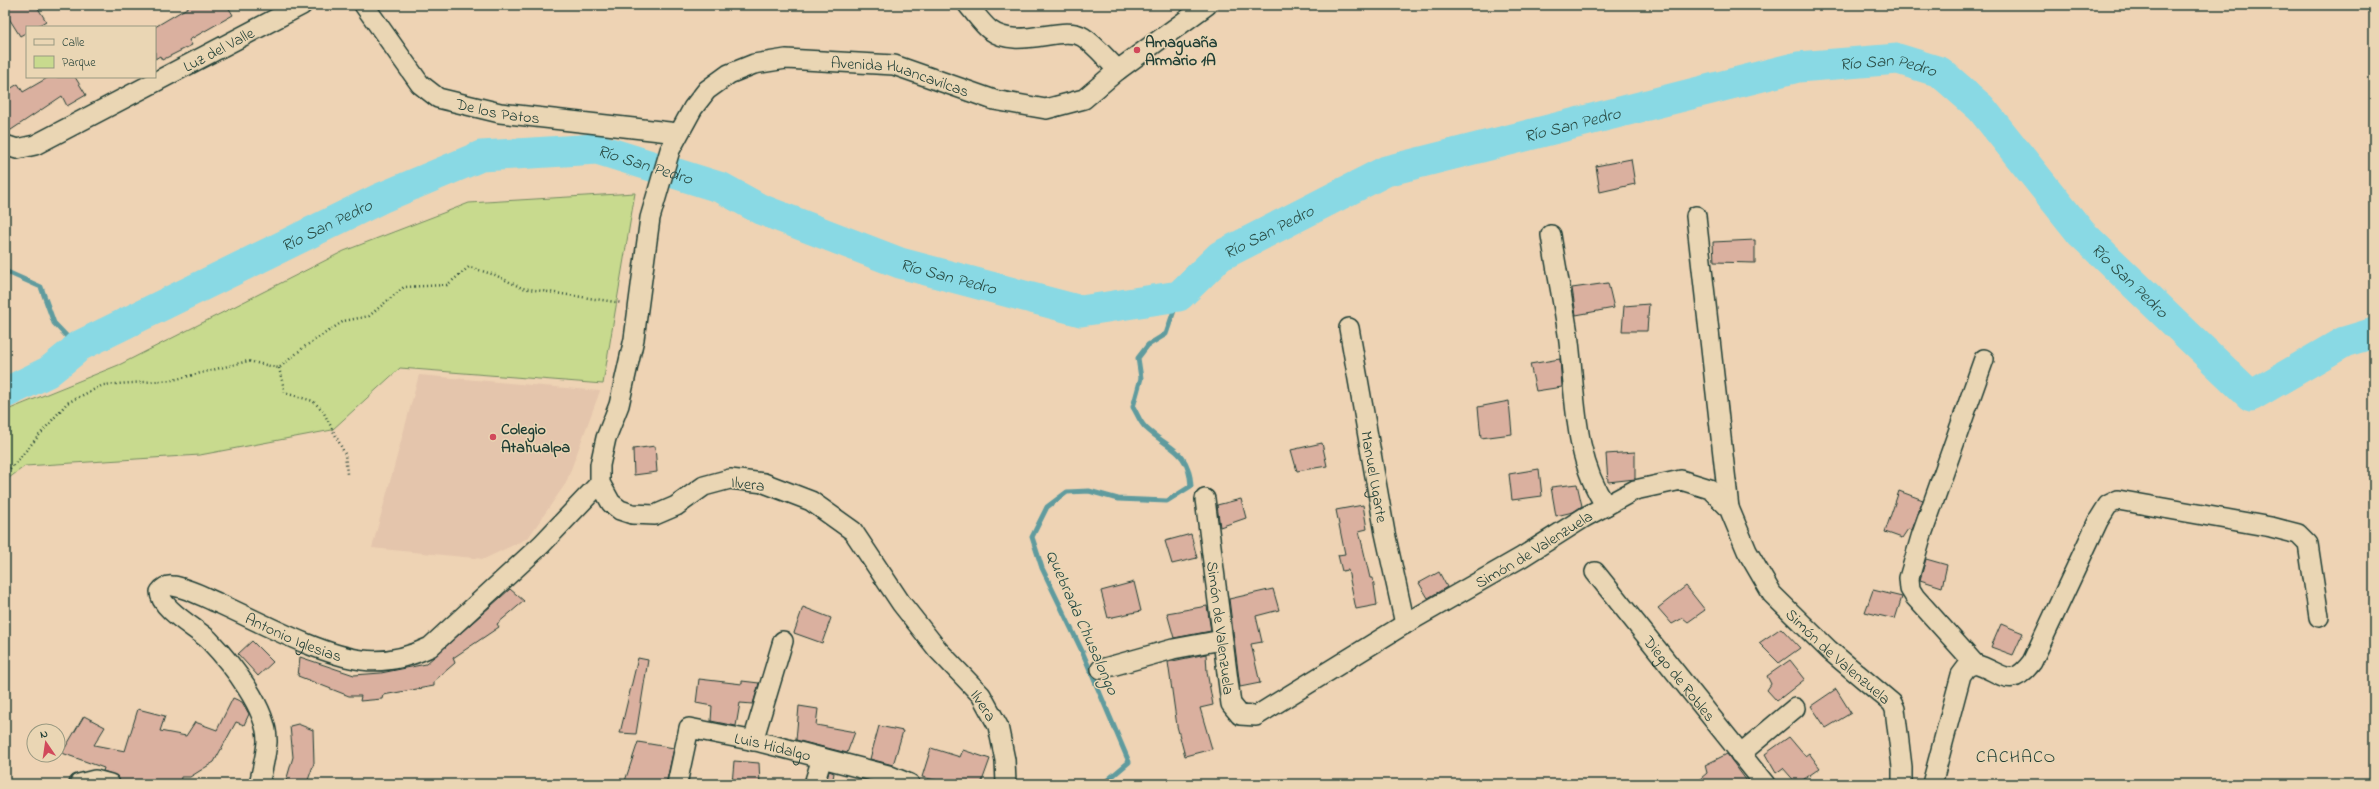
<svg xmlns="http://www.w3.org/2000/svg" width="2379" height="789" font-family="'Indie Flower',sans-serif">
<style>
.built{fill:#e4c5ac}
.green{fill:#c8da8e;stroke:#748c61}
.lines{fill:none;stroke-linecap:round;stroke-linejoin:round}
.stream{stroke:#5f9b9e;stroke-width:5}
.river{stroke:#89d9e4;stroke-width:31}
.building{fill:#dab09f;stroke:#1f3d34}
.minor-casing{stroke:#1f3d34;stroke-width:22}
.path{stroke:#1f3d34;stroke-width:2.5;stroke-dasharray:1 3;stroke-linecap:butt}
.minor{stroke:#ead6b4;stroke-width:19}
.poi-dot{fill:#d1495b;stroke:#ead6b4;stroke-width:1.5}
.labels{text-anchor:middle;stroke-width:3;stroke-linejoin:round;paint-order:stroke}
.poi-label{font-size:16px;font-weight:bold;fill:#1f3d34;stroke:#ead6b4;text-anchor:start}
.street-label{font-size:16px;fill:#1f3d34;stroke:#ead6b4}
.water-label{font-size:17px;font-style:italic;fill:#2a4d46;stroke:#ead6b4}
.quarter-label{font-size:18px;letter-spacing:1px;fill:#1f3d34;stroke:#ead6b4}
</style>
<rect width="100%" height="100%" fill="#eed3b4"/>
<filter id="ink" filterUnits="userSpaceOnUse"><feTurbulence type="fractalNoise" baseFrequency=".025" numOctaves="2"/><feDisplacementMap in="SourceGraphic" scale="8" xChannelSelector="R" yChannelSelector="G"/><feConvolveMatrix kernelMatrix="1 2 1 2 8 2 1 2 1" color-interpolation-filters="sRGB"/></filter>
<g filter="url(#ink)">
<!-- built -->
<path class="built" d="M419 375 600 391 566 483 528 538 484 559 372 548Z"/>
<!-- green -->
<path class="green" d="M635 193 603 384 400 368 332 430 200 455 25 466 5 481V411L121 364 344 251 469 203Z"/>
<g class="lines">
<!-- stream -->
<g class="stream">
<path d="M5 271 41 287 54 323 77 347"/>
<path d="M1103 784 1129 762 1082 651 1042 568 1032 537 1047 507 1067 492 1089 491 1118 499 1167 501 1191 486C1189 449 1168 449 1146 428 1140 423 1137 413 1133 407L1141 378 1138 358 1148 345 1166 334 1179 296"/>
</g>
<!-- river -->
<path class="river" id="s1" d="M5 393 48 372 74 351 77 347 381 198 481 156 597 149 722 188 760 209 900 263 1081 311 1179 296 1220 256 1386 171 1798 67 1898 59 1940 72 1981 108 2081 233 2251 396 2344 342 2374 333"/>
</g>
<!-- building -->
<g class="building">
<path d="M5 5H36L46 21 36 27H27V32L20 36 5 12Z"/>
<path d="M192 5H227L233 15 189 40 192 45 162 60 160 56 155 59V27Z"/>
<path d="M49 77H75L86 95 67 106 62 96 5 134V92L18 84 23 92Z"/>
<path d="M1631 159 1635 184 1600 192 1596 166Z"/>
<path d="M1755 240V263L1714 262 1713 242Z"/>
<path d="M1608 283 1614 308 1576 315 1572 288Z"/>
<path d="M1649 304 1647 331H1622L1624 306Z"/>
<path d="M1560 359 1562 387 1536 391 1530 364Z"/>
<path d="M1509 401 1512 434 1481 438 1478 407Z"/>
<path d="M1322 443 1327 466 1297 471 1291 450Z"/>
<path d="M655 446 657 472 634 475 633 449Z"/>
<path d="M1635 452V479L1608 482 1606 454Z"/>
<path d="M1539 469 1542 496 1512 500 1509 474Z"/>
<path d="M1577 484 1582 506 1573 512 1556 516 1551 487Z"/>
<path d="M1899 491 1923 500 1912 530 1908 529 1902 538 1885 532Z"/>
<path d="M1241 499 1246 518 1220 527 1217 505Z"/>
<path d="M1363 505 1367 529 1359 531 1370 578H1373L1377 605 1356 609 1348 570 1342 571 1338 555 1345 554 1336 510Z"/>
<path d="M1191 534 1197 558 1172 564 1165 541Z"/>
<path d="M1926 559 1947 565 1942 587 1920 580Z"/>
<path d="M1439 572 1447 587 1428 598 1419 583Z"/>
<path d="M1134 582 1141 611 1108 618 1101 591Z"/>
<path d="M1686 586 1705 610 1688 622 1683 618 1672 624 1658 608Z"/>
<path d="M510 589 524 601 497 624 499 627 453 658 455 663 434 681V686L383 695 382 699 360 701 361 696H349L298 676 300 657 354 675 381 673 426 664Z"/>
<path d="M1273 589 1279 610 1256 616 1262 642 1251 644 1260 683 1240 687 1229 599Z"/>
<path d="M1873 590 1902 597 1895 619 1865 612Z"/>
<path d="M1207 606 1211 631 1174 638 1167 613Z"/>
<path d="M803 607 831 618 822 643 794 633Z"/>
<path d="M2001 624 2023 633 2013 655 1991 647Z"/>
<path d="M1781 628 1800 648 1779 663 1759 643Z"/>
<path d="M252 641 273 662 258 676 238 654Z"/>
<path d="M1206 654 1207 672 1213 705 1200 708 1212 749 1185 756 1177 726 1168 662Z"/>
<path d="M638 658 648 660 636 734 620 733Z"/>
<path d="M1790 660 1805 679 1777 701 1767 690 1771 684 1767 676Z"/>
<path d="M699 679 742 684V681L759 683 753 704 740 703 736 726 711 721 712 706 696 703Z"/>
<path d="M1836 689 1851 713 1826 728 1811 706Z"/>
<path d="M233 698 242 702 249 714 244 725 236 722 214 762 190 777H181L180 784H121L117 776 103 771 104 768 62 753 84 716 105 727 94 745 125 751 138 709 165 716 160 731 186 736 195 722 217 730Z"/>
<path d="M799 706 818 709 816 725 855 732 847 753 796 740Z"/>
<path d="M298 724 313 730 314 763 307 783 286 781 293 757 290 726Z"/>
<path d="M879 726 903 731 893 765 870 759Z"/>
<path d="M1789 737 1805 756 1809 753 1820 768 1797 784 1783 768 1776 773 1765 754Z"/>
<path d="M638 742 674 748 666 784H624Z"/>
<path d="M931 748 960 757 963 750 990 759 981 784H952L922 777Z"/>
<path d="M1727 754 1749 784H1694L1707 773 1705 765Z"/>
<path d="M734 761 759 763 760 784H732Z"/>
<path d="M829 771 834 773 832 784H826Z"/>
</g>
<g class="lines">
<!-- minor casing -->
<g class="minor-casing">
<g id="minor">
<path id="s2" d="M364 5 420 84 438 98 500 113 678 133"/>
<path d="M968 5C975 13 982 24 990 30 1018 51 1062 24 1083 37 1096 45 1107 60 1118 70"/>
<path id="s3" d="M5 145 17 149 35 145 302 5"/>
<path d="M1696 216 1729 508"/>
<path d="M1551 235C1556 268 1563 301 1568 334 1576 392 1572 456 1606 506"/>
<path id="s4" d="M1349 328 1385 533 1405 624"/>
<path id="s5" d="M1205 499 1231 704 1240 715 1256 716 1405 624 1522 557 1585 517 1635 490 1681 480 1710 489 1729 508 1747 551 1772 594 1829 650 1892 703 1895 709 1902 767V784"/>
<path id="s6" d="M1595 572 1765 784"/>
<path d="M1975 664 1915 597 1910 589 1909 578 1921 537 1984 359"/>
<path d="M1101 669 1173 649 1222 640"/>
<path d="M753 741 783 641"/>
<path d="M1740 754 1795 708"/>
<path d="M79 784 95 780 110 784"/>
<path id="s7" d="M259 784C262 771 266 755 267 742 268 709 231 663 209 640 196 628 160 609 160 592 163 588 167 585 173 586 188 588 204 597 218 603 258 621 320 655 362 660 385 663 409 657 430 647L542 544 600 483"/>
<path id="s8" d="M677 784 689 728 760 742 888 775 910 784"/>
<path d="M814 784 822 758"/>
<path id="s9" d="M1006 784 1005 760 998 726 981 695 938 650 901 603 853 531 811 501 764 483 730 479 704 486 676 506 655 515 632 514 620 510 611 503 600 483V465L606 438 619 405 634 339 650 218 670 150 693 108 707 90 729 74 754 64 786 59 894 65 994 100 1046 109 1084 99 1118 70 1207 5"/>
<path d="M1932 784 1961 675 1967 667 1975 664C2002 672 2010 691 2032 662L2098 521 2108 505 2118 500 2271 527 2298 534 2308 544 2319 617"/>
</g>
</g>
<!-- path -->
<g class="path">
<path d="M279 368 285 393 313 401 323 411 345 454 347 474"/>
<path d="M5 475 67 403 103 385 173 380 248 361 279 368 304 347 344 321 369 316 404 287 447 285 469 267 495 275 522 288 622 303"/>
</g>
<!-- minor -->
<use href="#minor" class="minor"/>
</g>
</g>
<!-- markers -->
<g class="poi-dot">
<circle cx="1137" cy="50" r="4"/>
<circle cx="493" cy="437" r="4"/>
</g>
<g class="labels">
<!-- poi labels -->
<g class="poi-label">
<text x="1145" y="47">Amaguaña<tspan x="1145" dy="18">Armario 1A</tspan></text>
<text x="501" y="434">Colegio<tspan x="501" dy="18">Atahualpa</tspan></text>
</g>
<!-- street labels -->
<g class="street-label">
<text dy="6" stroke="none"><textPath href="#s3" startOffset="238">Luz del Valle</textPath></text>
<text dy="6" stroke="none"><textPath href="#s9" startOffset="1208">Avenida Huancavilcas</textPath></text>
<text dy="6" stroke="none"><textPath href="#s2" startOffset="181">De los Patos</textPath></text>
<text dy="6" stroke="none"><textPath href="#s4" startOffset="151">Manuel Ugarte</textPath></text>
<text transform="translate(748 483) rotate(7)" y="6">Ilvera</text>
<text dy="6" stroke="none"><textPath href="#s5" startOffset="561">Simón de Valenzuela</textPath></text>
<text dy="6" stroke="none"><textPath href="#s5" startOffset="130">Simón de Valenzuela</textPath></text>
<text dy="6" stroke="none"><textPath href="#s7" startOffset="379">Antonio Iglesias</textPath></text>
<text dy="6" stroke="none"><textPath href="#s5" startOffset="970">Simón de Valenzuela</textPath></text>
<text dy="6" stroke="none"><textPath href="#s6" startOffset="136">Diego de Robles</textPath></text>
<text transform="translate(984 705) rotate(57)" y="6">Ilvera</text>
<text dy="6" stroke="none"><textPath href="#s8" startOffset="143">Luis Hidalgo</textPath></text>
</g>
<!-- water labels -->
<g class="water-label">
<text dy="6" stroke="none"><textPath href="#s1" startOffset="2020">Río San Pedro</textPath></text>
<text dy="6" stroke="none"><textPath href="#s1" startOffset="1696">Río San Pedro</textPath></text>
<text dy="6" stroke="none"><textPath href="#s1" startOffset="700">Río San Pedro</textPath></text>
<text dy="6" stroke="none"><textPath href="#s1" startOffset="364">Río San Pedro</textPath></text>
<text dy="6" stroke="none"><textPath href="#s1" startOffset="1372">Río San Pedro</textPath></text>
<text dy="6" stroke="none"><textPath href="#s1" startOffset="1024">Río San Pedro</textPath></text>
<text dy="6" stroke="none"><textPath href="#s1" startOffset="2356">Río San Pedro</textPath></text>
<text transform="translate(1083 622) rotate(66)" y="6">Quebrada Chusalongo</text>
</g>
<!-- quarter labels -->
<g class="quarter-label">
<text x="2016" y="762">CACHACO</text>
</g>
</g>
<!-- margin -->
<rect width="2379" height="789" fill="none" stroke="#ead6b4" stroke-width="20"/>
<rect x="10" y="10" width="2359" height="769" fill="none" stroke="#1f3d34" stroke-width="1.5" filter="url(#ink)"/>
<!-- legend -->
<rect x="26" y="26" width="130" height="52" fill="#ead6b4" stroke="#999981"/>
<rect x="34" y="39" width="20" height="6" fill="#ead6b4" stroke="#999981"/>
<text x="62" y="46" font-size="12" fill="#1f3d34">Calle</text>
<rect x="34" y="56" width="20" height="12" fill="#c8da8e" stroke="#999981"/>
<text x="62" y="66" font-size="12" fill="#1f3d34">Parque</text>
<!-- north arrow -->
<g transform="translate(46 743) rotate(347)"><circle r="19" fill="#ead6b4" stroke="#999981"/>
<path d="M0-3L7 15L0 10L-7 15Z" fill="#d1495b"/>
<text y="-6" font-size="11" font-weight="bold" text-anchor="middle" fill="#1f3d34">N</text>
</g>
</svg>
